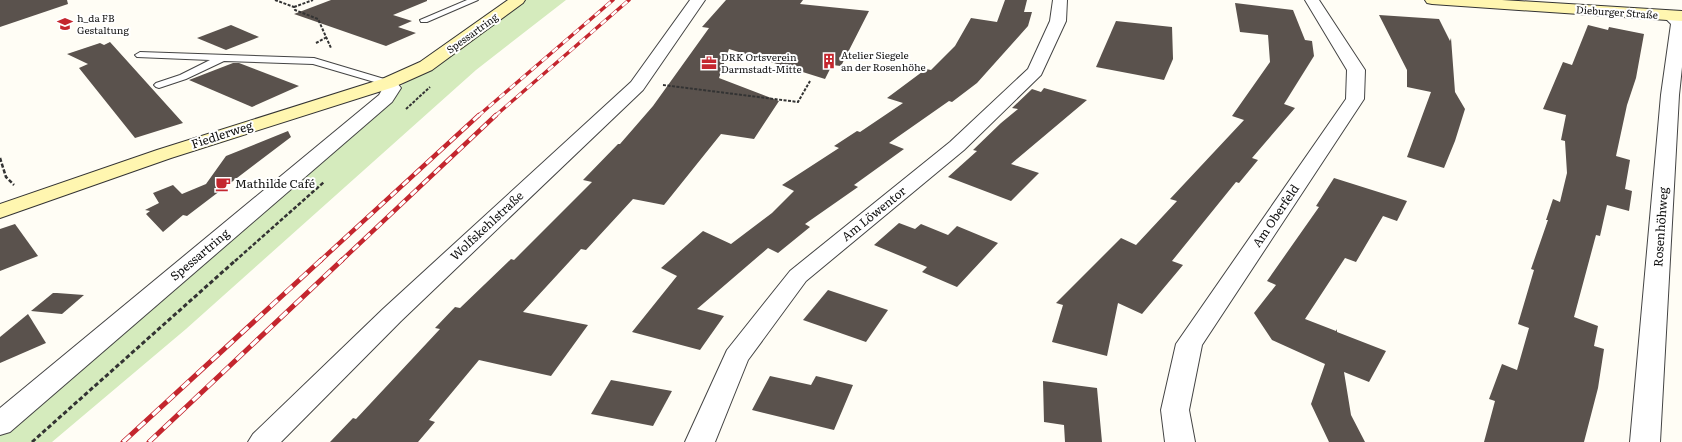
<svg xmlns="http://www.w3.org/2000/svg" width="1682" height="442" font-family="Literata,serif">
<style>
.green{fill:#d5ebbd}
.building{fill:#5a524d}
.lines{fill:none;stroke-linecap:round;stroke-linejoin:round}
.service-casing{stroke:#444;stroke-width:2}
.minor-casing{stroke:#444;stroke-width:2}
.secondary-casing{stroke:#333;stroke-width:2}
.path-far2{stroke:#333;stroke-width:2;stroke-dasharray:3 1.5;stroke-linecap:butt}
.path-far1{stroke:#333;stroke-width:2.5;stroke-dasharray:4 2;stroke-linecap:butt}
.path{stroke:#333;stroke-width:3;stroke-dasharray:4.5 2.5;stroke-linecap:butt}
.service{fill:#fff;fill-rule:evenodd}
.minor{fill:#fff;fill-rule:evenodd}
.secondary{fill:#fff6b0;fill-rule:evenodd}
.rail-far2-casing{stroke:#c4262e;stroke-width:3.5}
.rail-far1-casing{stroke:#c4262e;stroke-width:4.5}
.rail-casing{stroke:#c4262e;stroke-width:5}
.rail-far2{stroke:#fff;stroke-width:2.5;stroke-dasharray:7;stroke-linecap:butt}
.rail-far1{stroke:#fff;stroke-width:3;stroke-dasharray:8;stroke-linecap:butt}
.rail{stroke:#fff;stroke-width:3.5;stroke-dasharray:10;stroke-linecap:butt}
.labels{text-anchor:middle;stroke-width:4;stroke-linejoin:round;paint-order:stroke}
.far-street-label{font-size:10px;fill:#111;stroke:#fff}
.far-poi-label{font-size:10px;fill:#111;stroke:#fff;text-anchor:start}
.street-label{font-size:12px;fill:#111;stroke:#fff}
.poi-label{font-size:12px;fill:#111;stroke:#fff;text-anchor:start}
</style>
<rect width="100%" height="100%" fill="#fffdf5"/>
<!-- green -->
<path class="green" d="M518 0H566L476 70 186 329 52 442H0V424L386 98 426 66Z"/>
<!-- building -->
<g class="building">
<path d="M0 0H67L68 4 0 27Z"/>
<path d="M331 0H427V1L393 15 412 21 398 27 416 33 386 46 294 14Z"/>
<path d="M726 0H803L800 4 869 11 841 66 832 65 825 79 729 49 719 78 779 101 754 139 721 134 664 205 633 199 586 250 581 249 523 312 588 325 551 376 479 360 429 420 435 422 418 442H330L353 418 356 419 440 329 435 328 455 307 460 308 511 259 514 260 592 182 583 180 618 144H620L653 106 709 28 702 27Z"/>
<path d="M1005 0H1027L1024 12H1032L1028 26 977 83 952 102 949 101 889 143 904 149 854 185 858 187 805 224 810 227 778 253 768 248 697 309 724 316 700 350 632 332 677 276 661 268 703 231 731 244 772 213 794 191 782 185 839 148 834 146 857 131 860 132 903 103 887 98 926 69 931 70 955 46 971 18 997 22Z"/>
<path d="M1235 3 1293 10 1305 40 1312 41 1314 56 1284 104 1295 108 1252 158 1258 160 1239 183 1236 182 1172 261 1183 265 1142 314 1118 303 1107 356 1052 342 1063 305 1056 303 1121 238 1136 245 1177 201 1170 199 1244 120 1232 116 1270 62 1268 35 1240 32Z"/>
<path d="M1379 15 1439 19 1450 41 1451 38 1455 92 1465 109 1455 141 1444 168 1407 157 1431 92 1407 87V70Z"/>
<path d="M1116 21 1172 27 1173 59 1164 80 1096 67Z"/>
<path d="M231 25 259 37 226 50 197 38Z"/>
<path d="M1588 25 1608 30 1609 27 1644 34 1636 78 1627 105 1616 156 1630 160 1625 189 1632 191 1629 211 1607 205 1600 236 1596 235 1574 317 1598 326 1594 346 1604 349 1598 388 1584 442H1484L1495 401 1489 399 1502 364 1517 370 1529 328 1518 324 1534 270 1531 269 1548 220H1546L1553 199 1560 202 1567 173 1565 141 1561 140 1566 115 1543 109 1563 62 1572 65Z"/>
<path d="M110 42 183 123 135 138 79 68 88 64 67 54 100 43 104 45Z"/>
<path d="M233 63H239L299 86 252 107 189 80Z"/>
<path d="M1044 88 1087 100 1011 164 1039 173 1011 201 948 177 977 151 973 150 1001 123 1018 109 1012 108 1032 89 1041 92Z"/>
<path d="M288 131 291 137 187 216 183 215 163 232 146 214 150 211 145 210 159 203 153 193 173 185 182 194 206 184 226 156Z"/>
<path d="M1334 178 1407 201 1397 221 1383 216 1356 262 1345 258 1305 319 1336 331 1337 329V332L1386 351 1369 382 1344 372 1351 415 1365 442H1329L1311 404 1325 364 1272 340 1254 313 1276 285 1267 281 1319 207 1316 206Z"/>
<path d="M899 223 915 229 921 224 948 235 957 226 998 243 957 287 922 272 927 267 874 245Z"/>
<path d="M15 224 38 256 0 271V229Z"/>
<path d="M828 290 888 310 866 342 803 320Z"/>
<path d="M53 293H57L84 295 62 314 31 311Z"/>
<path d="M28 314 46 343 0 363V337Z"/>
<path d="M770 376 811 385 816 376 853 385 834 430 752 410Z"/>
<path d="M611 380 672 391 653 426 591 414Z"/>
<path d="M1043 381 1097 388 1102 442H1065L1064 425 1044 422Z"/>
</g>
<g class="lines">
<!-- service casing -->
<g class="service-casing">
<g id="service">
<path d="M467 0H478L427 22H421L420 20Z"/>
<path d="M140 52 314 58 391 81 393 83 388 86 313 64 224 61 186 79 159 88 156 87 154 85 156 83 180 75 210 60 137 57 135 55Z"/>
</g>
</g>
<!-- minor casing -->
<g class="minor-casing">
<g id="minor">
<path d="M690 0H705L643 90 401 321 281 442H248L253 434 383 309 631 82Z"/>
<path d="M1053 0H1067L1066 21 1041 75 964 150 806 281 748 360 715 442H685L727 350 790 271 950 142 1028 69 1050 21Z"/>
<path d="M1305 0H1319L1365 70 1364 99 1202 345 1189 410 1195 442H1165L1161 410 1176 344 1346 99 1347 70Z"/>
<path d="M1671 11 1676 13 1682 18V67L1679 95 1660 442H1630L1661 95 1671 24 1663 16 1666 13Z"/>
<path d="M388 78 394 79 401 88 392 102 10 432 0 435V408L379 95 383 88 379 83 382 79Z"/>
</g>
</g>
<!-- secondary casing -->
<g class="secondary-casing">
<g id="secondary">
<path d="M508 0H525L523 3 432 70 394 87 171 158 0 218V204L157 150 382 79 420 62Z"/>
<path d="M1425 0H1502L1682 11V21L1432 4 1427 3Z"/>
</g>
</g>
<!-- path-far2 -->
<g class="path-far2">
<path d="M275 0 294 7 295 10 318 19 331 48"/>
<path d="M294 7 313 0"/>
<path d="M316 43 327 37"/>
<path d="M663 85 798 102 810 81"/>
<path d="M406 109 430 87"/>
</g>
<!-- path-far1 -->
<g class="path-far1">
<path d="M0 158 6 177 14 185"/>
<path d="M235 261 324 182"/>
</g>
<!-- path -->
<path class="path" d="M32 442 236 260"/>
<!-- service -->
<use href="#service" class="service"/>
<!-- minor -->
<use href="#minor" class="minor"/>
<!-- secondary -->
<use href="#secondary" class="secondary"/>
<!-- rail-far2 casing -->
<g class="rail-far2-casing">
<g id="rail-far2">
<path d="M478 116 613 0"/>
<path d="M495 116 629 0"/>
</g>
</g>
<!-- rail-far1 casing -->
<g class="rail-far1-casing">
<g id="rail-far1">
<path d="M320 261 479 115"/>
<path d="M341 261 496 115"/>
</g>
</g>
<!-- rail casing -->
<g class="rail-casing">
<g id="rail">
<path d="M123 442 321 260"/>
<path d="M149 442 342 260"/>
</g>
</g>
<!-- rail-far2 -->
<use href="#rail-far2" class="rail-far2"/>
<!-- rail-far1 -->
<use href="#rail-far1" class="rail-far1"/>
<!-- rail -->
<use href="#rail" class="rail"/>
</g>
<!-- icons -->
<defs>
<g id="university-bare" transform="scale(1.2)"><path d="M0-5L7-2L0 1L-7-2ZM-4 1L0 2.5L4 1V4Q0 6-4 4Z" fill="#c4262e" stroke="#fff" stroke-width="2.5" paint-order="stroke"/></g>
<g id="building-bare" transform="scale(1.2)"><path d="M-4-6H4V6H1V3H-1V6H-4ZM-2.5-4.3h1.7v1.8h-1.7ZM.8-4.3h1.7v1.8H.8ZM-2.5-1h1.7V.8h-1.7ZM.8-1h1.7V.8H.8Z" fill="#c4262e" stroke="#fff" stroke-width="2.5" paint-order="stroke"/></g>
<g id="office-bare" transform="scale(1.2)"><path d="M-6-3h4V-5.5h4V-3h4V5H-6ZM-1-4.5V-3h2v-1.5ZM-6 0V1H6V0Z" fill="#c4262e" stroke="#fff" stroke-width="2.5" paint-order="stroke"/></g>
<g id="cafe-bare" transform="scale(1.2)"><path d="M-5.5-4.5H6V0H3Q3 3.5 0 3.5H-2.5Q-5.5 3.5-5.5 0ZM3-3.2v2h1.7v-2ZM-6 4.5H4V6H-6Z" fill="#c4262e" stroke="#fff" stroke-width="2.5" paint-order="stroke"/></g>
</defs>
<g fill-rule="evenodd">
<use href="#university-bare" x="65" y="24"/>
<use href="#building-bare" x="829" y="61"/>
<use href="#office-bare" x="709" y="63"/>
<use href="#cafe-bare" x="223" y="184"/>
</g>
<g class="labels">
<!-- far-street labels -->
<g class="far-street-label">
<text transform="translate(1617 12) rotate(4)" y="4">Dieburger Straße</text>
<text transform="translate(472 33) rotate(-36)" y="4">Spessartring</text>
</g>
<!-- far-poi labels -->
<g class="far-poi-label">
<text x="77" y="22">h_da FB<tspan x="77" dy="12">Gestaltung</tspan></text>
<text x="841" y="59">Atelier Siegele<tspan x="841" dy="12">an der Rosenhöhe</tspan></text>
<text x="721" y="61">DRK Ortsverein<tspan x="721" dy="12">Darmstadt-Mitte</tspan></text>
</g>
<!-- street labels -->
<g class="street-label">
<text transform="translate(222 135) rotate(-18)" y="4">Fiedlerweg</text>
<text transform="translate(874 214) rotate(-39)" y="4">Am Löwentor</text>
<text transform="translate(1276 216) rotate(-56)" y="4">Am Oberfeld</text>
<text transform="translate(487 226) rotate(-43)" y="4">Wolfskehlstraße</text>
<text transform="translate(1661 227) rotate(-86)" y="4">Rosenhöhweg</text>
<text transform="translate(200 255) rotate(-40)" y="4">Spessartring</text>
</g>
<!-- poi labels -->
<g class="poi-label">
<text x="235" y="188">Mathilde Café</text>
</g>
</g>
</svg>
